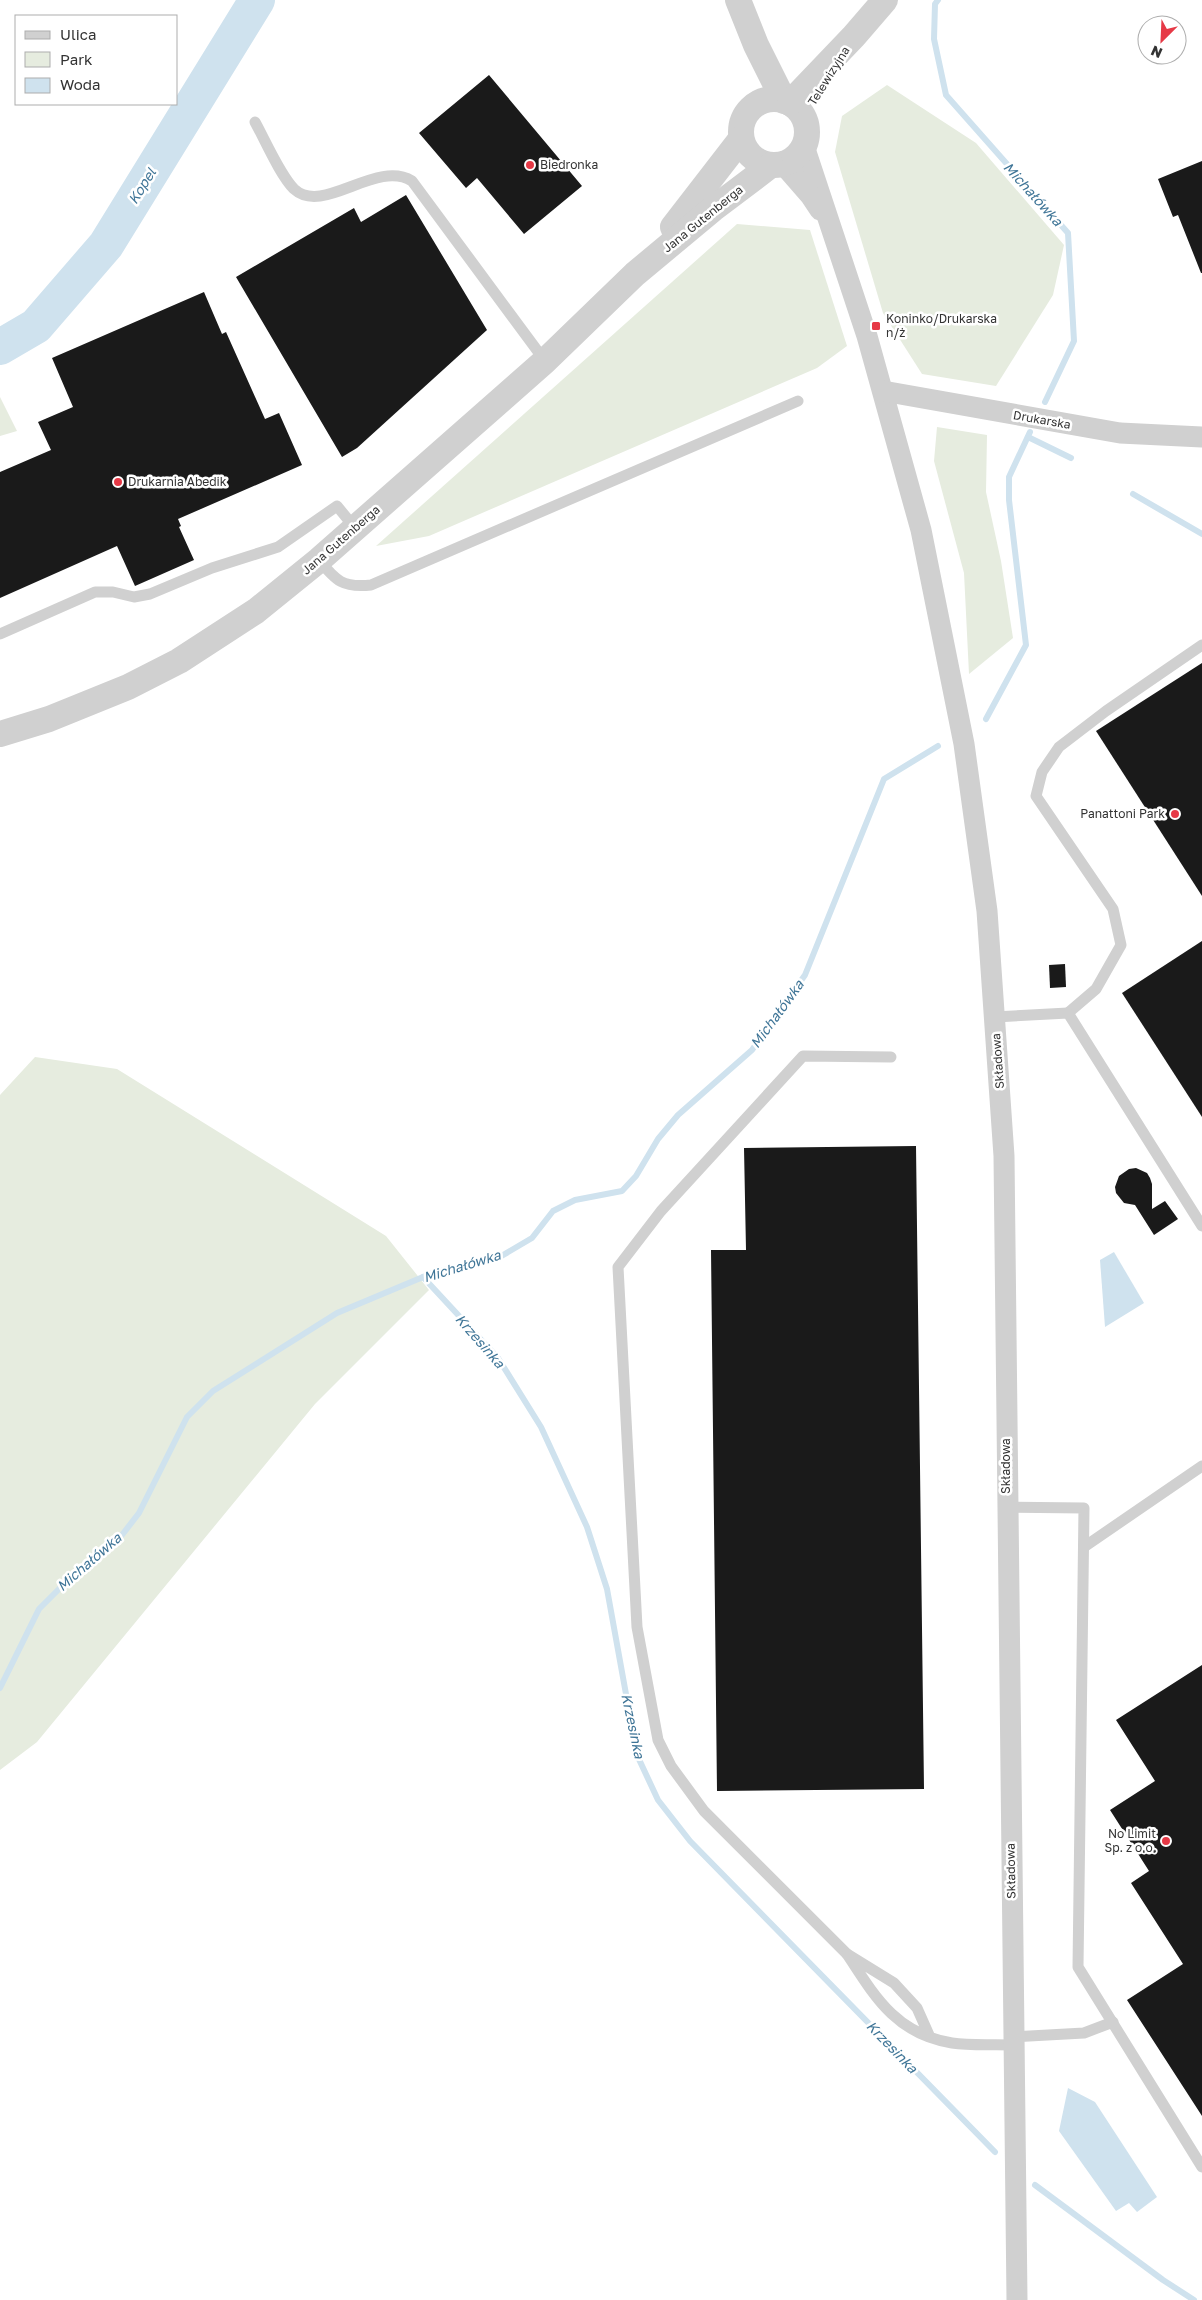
<svg xmlns="http://www.w3.org/2000/svg" width="1202" height="2300" font-family="'Golos Text',sans-serif">
<style>
.green{fill:#e6ecdf}
.water{fill:#cfe2ee}
.lines{fill:none;stroke-linecap:round;stroke-linejoin:round}
.stream{stroke:#cfe2ee;stroke-width:6}
.river{stroke:#cfe2ee;stroke-width:36}
.building{fill:#1a1a1a}
.service{stroke:#d0d0d0;stroke-width:11}
.minor{stroke:#d0d0d0;stroke-width:21}
.tertiary{stroke:#d0d0d0;stroke-width:26}
.poi-dot{fill:#e63946;stroke:#fff;stroke-width:2}
.labels{text-anchor:middle;stroke-width:5;stroke-linejoin:round;paint-order:stroke}
.street-label{font-size:12px;fill:#333;stroke:#fff}
.poi-label{font-size:12px;fill:#333;stroke:#fff;text-anchor:start}
.water-label{font-size:14px;font-style:italic;fill:#3f7597;stroke:#fff}
</style>
<rect width="100%" height="100%" fill="#fff"/>
<!-- green -->
<g class="green">
<path d="M887 85 976 143 1064 245 1053 295 996 386 922 374 883 313 835 152 842 116Z"/>
<path d="M737 224 810 230 847 346 817 368 429 536 376 546Z"/>
<path d="M0 397 17 431 0 436Z"/>
<path d="M937 427 987 435 986 492 1001 561 1013 638 969 674 964 573 934 461Z"/>
<path d="M35 1057 117 1069 386 1236 429 1290 315 1404 37 1742 0 1770V1095Z"/>
</g>
<!-- water -->
<g class="water">
<path d="M1114 1252 1144 1303 1105 1327 1100 1260Z"/>
<path d="M1068 2088 1095 2102 1157 2197 1137 2212 1129 2203 1116 2211 1059 2131Z"/>
</g>
<g class="lines">
<!-- stream -->
<g class="stream">
<path d="M938 0 935 4 934 39 946 95 1068 233 1074 341 1045 402"/>
<path d="M1028 437 1071 458"/>
<path d="M1133 494 1202 534"/>
<path d="M986 719 1026 645 1009 500V477L1030 432"/>
<path d="M423 1277 498 1358 541 1427 587 1527 607 1589 637 1755 658 1800 690 1841 995 2152"/>
<path d="M0 1688 39 1609 76 1572 122 1535 139 1513 187 1417 213 1391 337 1313 435 1272 498 1258 532 1238 553 1211 575 1200 622 1191 636 1176 658 1139 678 1115 752 1050 805 975 884 779 938 746"/>
<path d="M1035 2185 1163 2280 1194 2300"/>
</g>
<!-- river -->
<path class="river" d="M0 347 36 326 106 245 257 0"/>
</g>
<!-- building -->
<g class="building">
<path d="M489 75 582 186 524 234 477 178 466 188 419 133Z"/>
<path d="M1202 161V273H1201L1178 215 1173 217 1158 179Z"/>
<path d="M406 195 487 330 357 448 342 457 236 277 354 208 361 222Z"/>
<path d="M204 292 222 334 226 332 265 419 279 413 302 465 178 519 181 526 179 527 194 560 135 586 117 546 0 598V472L51 450 38 422 73 407 52 358Z"/>
<path d="M1202 663V896L1096 731Z"/>
<path d="M1202 941V1117L1122 993Z"/>
<path d="M1065 964 1066 987 1050 988 1049 965Z"/>
<path d="M916 1146 924 1789 717 1791 711 1250H746L744 1148Z"/>
<path d="M1136 1168 1147 1173 1150 1178 1152 1184V1209L1165 1201 1178 1219 1154 1235 1135 1205 1124 1203 1116 1193 1115 1187 1119 1176 1129 1169Z"/>
<path d="M1202 1665V2116L1127 2000 1183 1964 1131 1883 1149 1871 1110 1810 1155 1781 1116 1720Z"/>
</g>
<g class="lines">
<!-- service -->
<g class="service">
<path d="M255 122C265 140 280 175 294 189 323 216 376 159 412 181L545 361"/>
<path d="M319 560C336 581 343 588 371 585L798 401"/>
<path d="M0 634 95 592H113L134 597 150 594 212 568 278 547 337 506 355 528"/>
<path d="M1068 1013 1096 989 1121 945 1113 909 1036 796 1042 772 1059 747 1106 711 1202 645"/>
<path d="M995 1017 1068 1013 1202 1226"/>
<path d="M1006 1507 1084 1508 1078 1967 1202 2167"/>
<path d="M1084 1547 1202 1466"/>
<path d="M847 1954 704 1811 671 1766 658 1740 637 1627 618 1267 661 1211 803 1056 891 1057"/>
<path d="M929 2035 917 2008 894 1983 847 1954C875 1997 896 2034 952 2043 972 2046 993 2044 1013 2045"/>
<path d="M1013 2037 1084 2033 1113 2022"/>
</g>
<!-- minor -->
<g class="minor">
<path d="M804 146 867 336 921 530 964 744 987 911 1004 1156 1017 2300"/>
<path d="M783 164 810 195 820 210"/>
<path d="M883 391 1120 433 1202 437"/>
</g>
<!-- tertiary -->
<g class="tertiary">
<path d="M738 0 756 45 784 101"/>
<circle cx="774" cy="132" r="33"/>
<path d="M790 103 854 36 885 0"/>
<path d="M673 227 741 139"/>
<path d="M0 734 49 719 128 687 179 661 256 611 319 560 545 361 635 274 713 209 771 165"/>
</g>
</g>
<!-- markers -->
<g class="poi-dot">
<circle cx="530" cy="165" r="5"/>
<rect x="871" y="321" width="10" height="10" rx="2.5"/>
<circle cx="118" cy="482" r="5"/>
<circle cx="1175" cy="814" r="5"/>
<circle cx="1166" cy="1841" r="5"/>
</g>
<g class="labels">
<!-- street labels -->
<g class="street-label">
<text transform="translate(829 76) rotate(-58)" y="4">Telewizyjna</text>
<text transform="translate(703 219) rotate(-39)" y="4">Jana Gutenberga</text>
<text transform="translate(1042 420) rotate(10)" y="4">Drukarska</text>
<text transform="translate(341 540) rotate(-41)" y="4">Jana Gutenberga</text>
<text transform="translate(998 1061) rotate(-94)" y="4">Składowa</text>
<text transform="translate(1006 1466) rotate(-90)" y="4">Składowa</text>
<text transform="translate(1011 1871) rotate(-91)" y="4">Składowa</text>
</g>
<!-- poi labels -->
<g class="poi-label">
<text x="540" y="169">Biedronka</text>
<text x="886" y="323">Koninko/Drukarska<tspan x="886" dy="14">n/ż</tspan></text>
<text x="128" y="486">Drukarnia Abedik</text>
<text x="1165" y="818" text-anchor="end">Panattoni Park</text>
<text x="1156" y="1838" text-anchor="end">No Limit<tspan x="1156" dy="14">Sp. z o.o.</tspan></text>
</g>
<!-- water labels -->
<g class="water-label">
<text transform="translate(142 186) rotate(-58)" y="5">Kopel</text>
<text transform="translate(1033 194) rotate(48)" y="5">Michałówka</text>
<text transform="translate(777 1014) rotate(-54)" y="5">Michałówka</text>
<text transform="translate(462 1266) rotate(-17)" y="5">Michałówka</text>
<text transform="translate(480 1341) rotate(49)" y="5">Krzesinka</text>
<text transform="translate(89 1562) rotate(-41)" y="5">Michałówka</text>
<text transform="translate(633 1726) rotate(78)" y="5">Krzesinka</text>
<text transform="translate(892 2047) rotate(46)" y="5">Krzesinka</text>
</g>
</g>
<!-- legend -->
<rect x="15" y="15" width="162" height="90" fill="#ffffff" stroke="#adadad"/>
<rect x="25" y="31" width="25" height="8" fill="#d0d0d0" stroke="#adadad"/>
<text x="60" y="40" font-size="15" fill="#333333">Ulica</text>
<rect x="25" y="52" width="25" height="15" fill="#e6ecdf" stroke="#adadad"/>
<text x="60" y="65" font-size="15" fill="#333333">Park</text>
<rect x="25" y="78" width="25" height="15" fill="#cfe2ee" stroke="#adadad"/>
<text x="60" y="90" font-size="15" fill="#333333">Woda</text>
<!-- north arrow -->
<g transform="translate(1162 40) rotate(204)"><circle r="24" fill="#ffffff" stroke="#adadad"/>
<path d="M0-4L9 19L0 12L-9 19Z" fill="#e63946"/>
<text y="-8" font-size="14" font-weight="bold" text-anchor="middle" fill="#333333">N</text>
</g>
</svg>
